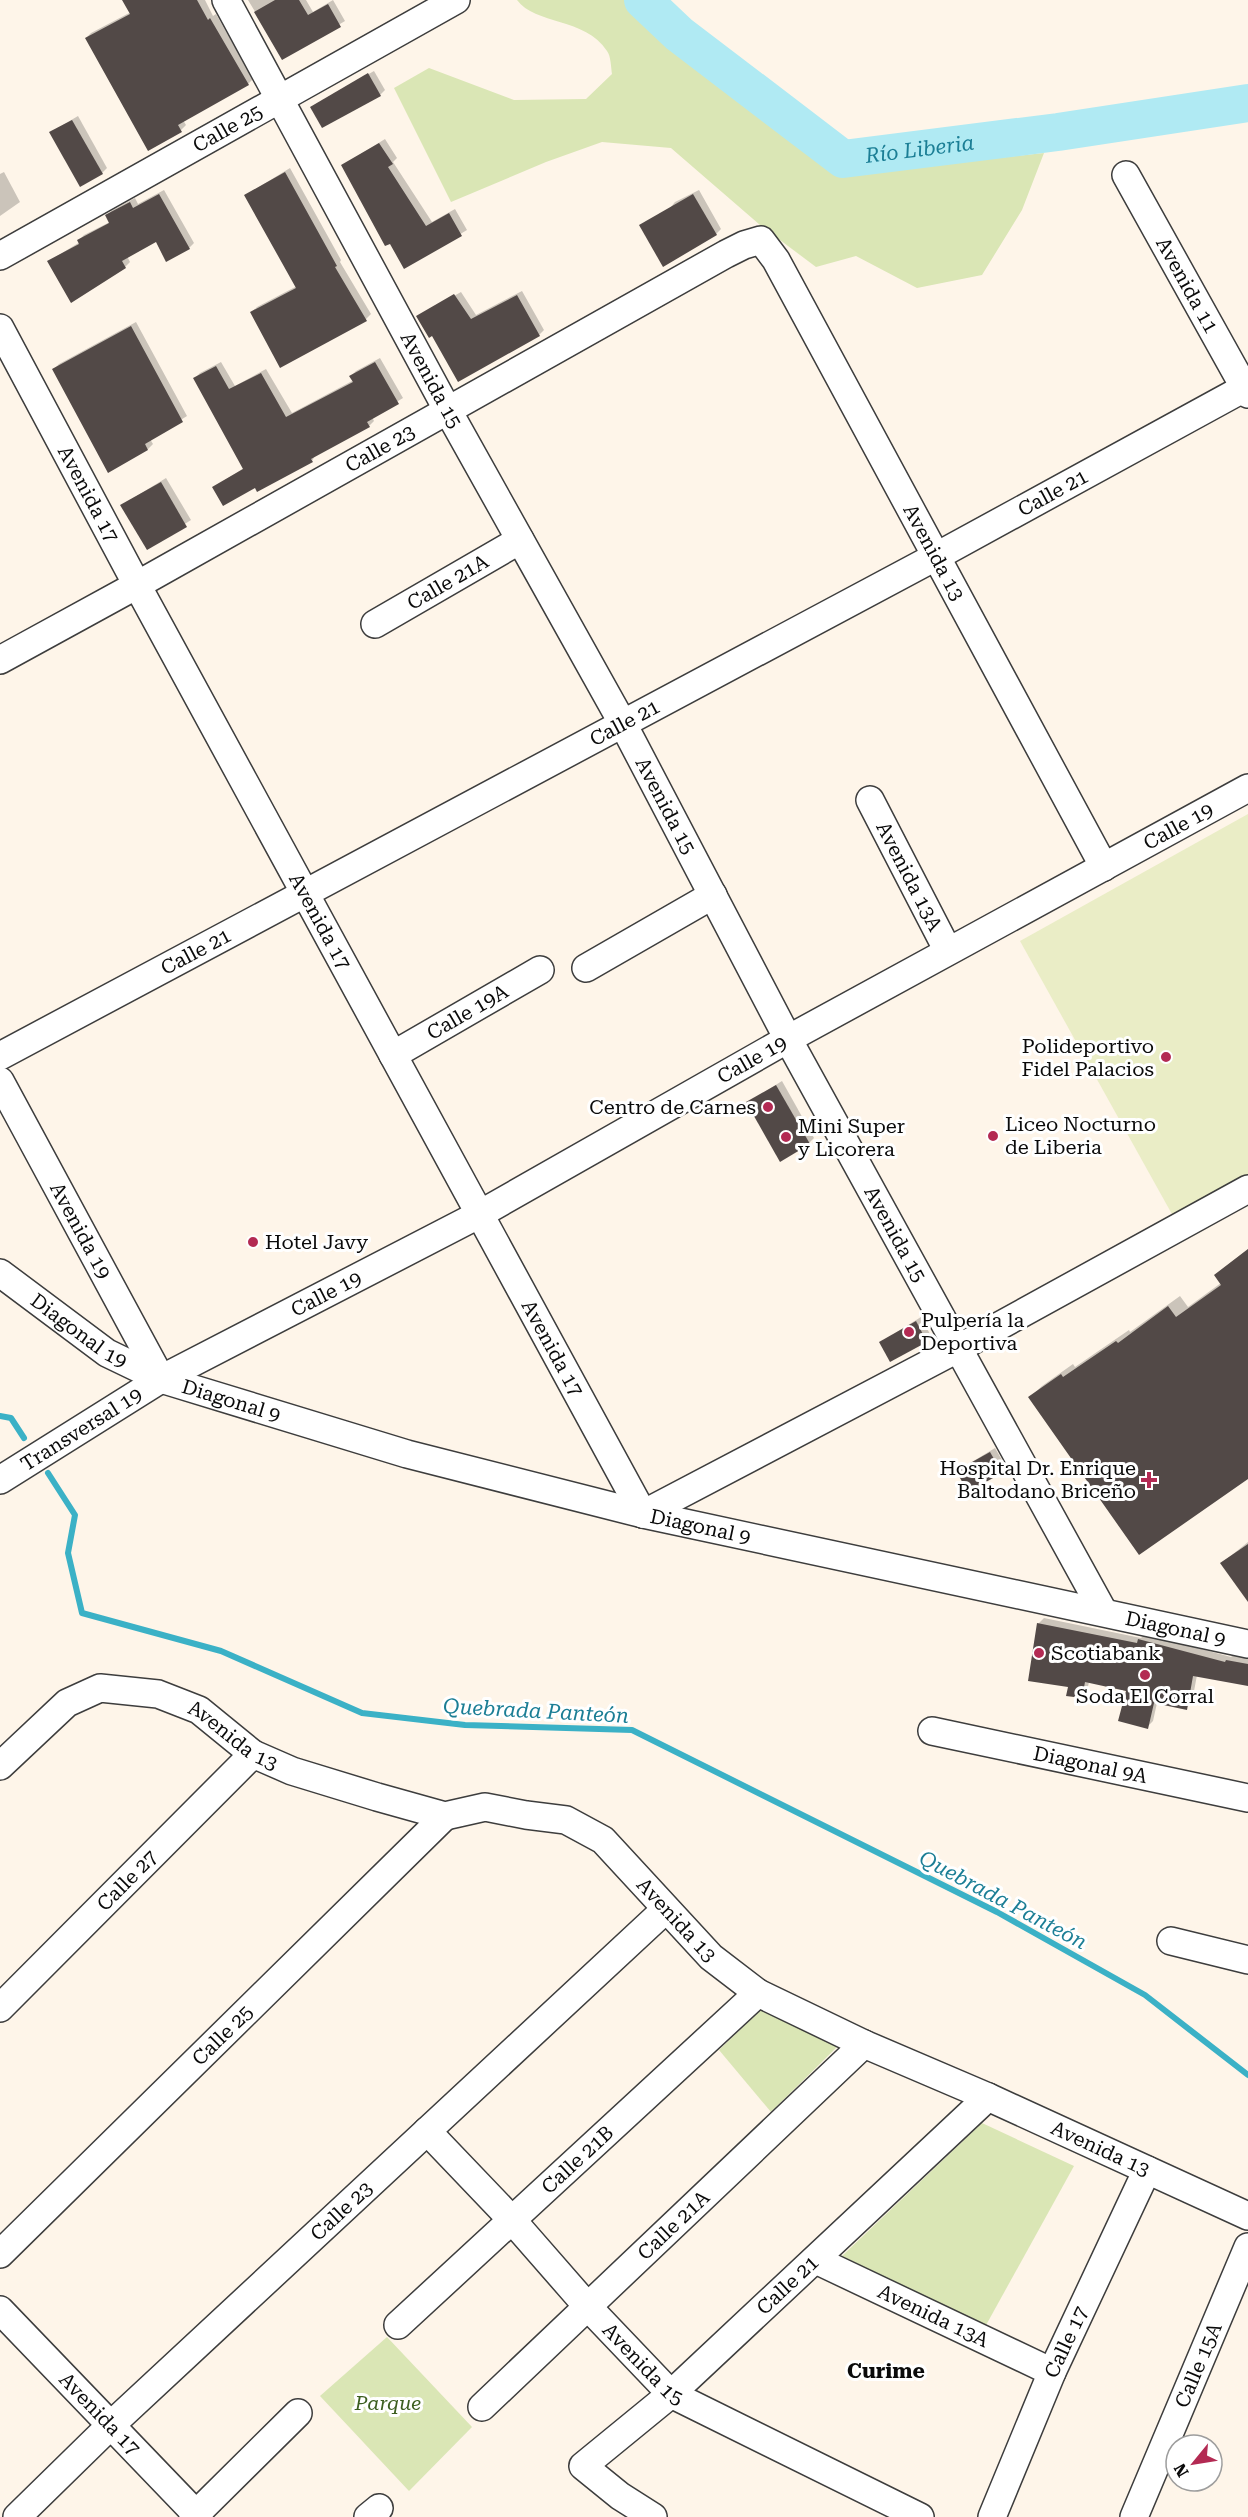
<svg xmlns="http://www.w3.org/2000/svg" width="1248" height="2517" font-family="'Roboto Serif',serif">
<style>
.green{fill:#dae6b5}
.pitch{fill:#eaedc6}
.shadow{fill:#0003}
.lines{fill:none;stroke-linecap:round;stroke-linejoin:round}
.stream{stroke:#3bb1c6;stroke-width:6}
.river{stroke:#b0eaf3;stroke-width:38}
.building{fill:#524947}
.minor-casing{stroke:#3d3d3d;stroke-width:30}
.minor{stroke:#fff;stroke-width:27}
.poi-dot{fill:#b32a53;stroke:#fff;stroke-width:2}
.labels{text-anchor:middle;stroke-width:6;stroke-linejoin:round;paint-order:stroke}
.street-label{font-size:20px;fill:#0a0a0a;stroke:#fff}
.poi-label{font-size:20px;fill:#0a0a0a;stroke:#fff;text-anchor:start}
.park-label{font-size:20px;font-style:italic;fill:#3c5e1f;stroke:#fff}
.water-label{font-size:21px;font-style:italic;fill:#1b7e95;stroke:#fff}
.neighbourhood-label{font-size:21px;font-weight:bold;fill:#0a0a0a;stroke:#fff}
</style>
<rect width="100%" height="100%" fill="#fef5e9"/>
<!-- green -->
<g class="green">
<path d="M517 0H632L840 175 1044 153 1022 210 982 275 917 288 856 256 816 267 760 225 671 148 602 142 546 162 451 202 394 88 429 68 514 100 586 99 612 74C611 68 611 56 607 51 585 17 535 25 517 0Z"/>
<path d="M762 2009 839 2045 771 2112 719 2050Z"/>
<path d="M982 2123 1074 2166 985 2327 842 2256Z"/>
<path d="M387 2337 472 2427 409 2491 320 2396Z"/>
</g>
<!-- pitch -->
<path class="pitch" d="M1248 814V1174L1173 1216 1020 941Z"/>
<!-- shadow -->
<g class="shadow">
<path d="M124 0H205L213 16 216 14 253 79 248 84 183 120 186 125 181 130 86 38 91 33 131 12Z"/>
<path d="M248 0H306L313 12 333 0 345 21 283 58Z"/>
<path d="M374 71 385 90 380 95 311 107Z"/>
<path d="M78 116 107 168 102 173 51 132Z"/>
<path d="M385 139 397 158 393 162 432 222 455 209 467 230 405 267 343 165Z"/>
<path d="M290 168 341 260 340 262 371 314 366 319 281 366 252 312 257 307 297 286 246 195Z"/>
<path d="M4 172 20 202 0 216V174Z"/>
<path d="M164 190 194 243 189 248 156 240 127 256 130 262 125 267 49 261 80 242 79 240 84 235 110 222 107 216 111 211 135 198 138 204Z"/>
<path d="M699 190 721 229 716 234 641 225 670 208 675 202Z"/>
<path d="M522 291 544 330 539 335 459 380 433 333 418 316 461 292 476 315Z"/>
<path d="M136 322 187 416 150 439 153 444 148 449 108 471 54 369 59 364Z"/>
<path d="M380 358 403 398 372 417 374 421 369 426 316 454 312 461 255 486 214 487 244 468 195 378 200 373 221 362 235 386 266 369 292 413 354 380 351 376 356 371Z"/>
<path d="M166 478 191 520 147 548 122 505Z"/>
<path d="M782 1081 814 1138 809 1143 747 1103Z"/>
<path d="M1248 1249V1477L1030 1397 1042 1386 1073 1364 1075 1367 1129 1330 1130 1332 1180 1296 1188 1307 1221 1283 1215 1275Z"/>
<path d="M921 1317 931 1336 891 1360 881 1342Z"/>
<path d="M995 1448 1006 1467 1001 1472 957 1471Z"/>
<path d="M1248 1542V1600L1222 1563Z"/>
<path d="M1044 1618 1141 1638 1145 1634 1231 1657 1233 1655 1248 1658V1685L1197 1675 1192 1702 1186 1708 1157 1703 1153 1721 1147 1727 1127 1689 1089 1682 1087 1691 1082 1697 1070 1686 1038 1624Z"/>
</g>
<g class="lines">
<!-- stream -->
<g class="stream">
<path d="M0 1416 11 1418 24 1438"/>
<path d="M48 1473 75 1515 68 1553 82 1613 221 1651 362 1713 465 1725 632 1730 997 1912 1145 1995 1248 2075"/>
</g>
<!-- river -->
<path class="river" id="s1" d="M643 0 679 34 843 159 1058 132 1248 103"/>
</g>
<!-- building -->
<g class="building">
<path d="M122 0H197L208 20 210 18 249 85 178 125 182 132 148 151 85 38 130 14Z"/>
<path d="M275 0H299L308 15 328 4 341 27 282 60 254 12Z"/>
<path d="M368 73 381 96 322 128 310 107Z"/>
<path d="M72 120 103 174 80 187 49 132Z"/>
<path d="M379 143 393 164 388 167 426 226 449 213 462 236 404 269 390 244 385 246 341 165Z"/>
<path d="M285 172 337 266 335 267 367 321 280 368 250 312 296 288 244 195Z"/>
<path d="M159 194 190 249 166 262 156 242 122 261 126 268 71 303 47 261 79 244 77 240 109 223 105 215 130 202 133 208Z"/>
<path d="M693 194 717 235 663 267 639 225Z"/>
<path d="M454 294 471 319 517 295 540 336 458 382 432 336 429 338 416 316Z"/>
<path d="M131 326 183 422 145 444 148 450 108 473 52 369Z"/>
<path d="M375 362 399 404 367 422 370 427 311 459 313 462 257 492 255 488 223 506 212 487 243 469 193 378 216 366 229 389 261 373 286 417 353 382 349 376Z"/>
<path d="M161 482 187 527 147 550 120 505Z"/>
<path d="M776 1085 810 1144 780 1162 746 1102Z"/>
<path d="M1248 1249V1479L1139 1555 1028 1397 1061 1374 1063 1377 1116 1341 1118 1343 1168 1306 1176 1317 1221 1285 1214 1275Z"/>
<path d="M916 1321 927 1342 890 1362 879 1342Z"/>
<path d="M990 1452 1002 1473 968 1492 956 1471Z"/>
<path d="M1248 1544V1602L1220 1563Z"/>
<path d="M1037 1623 1137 1643 1138 1639 1225 1662 1226 1660 1248 1664V1686L1193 1676 1187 1710 1154 1703 1148 1729 1118 1721 1126 1691 1085 1682 1082 1698 1066 1696 1068 1687 1028 1681Z"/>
</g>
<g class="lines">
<!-- minor casing -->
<g class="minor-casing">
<g id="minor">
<path id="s2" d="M226 0 447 409 623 724 788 1039 1103 1611"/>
<path id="s3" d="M1126 175 1248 394"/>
<path id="s4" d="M0 256 456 0"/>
<path id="s5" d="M0 328 137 585 643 1514"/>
<path id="s6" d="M375 624 520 540"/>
<path id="s7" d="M0 660 137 585 726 254 744 245 761 240 776 260 1104 867"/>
<path id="s8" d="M870 800 948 951"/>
<path d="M586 968 713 895"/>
<path id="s9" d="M393 1055 540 970"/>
<path id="s10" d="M0 1056 937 556 1248 386"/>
<path id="s11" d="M0 1081 161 1379"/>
<path id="s12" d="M0 1273 107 1353 161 1379 407 1454 643 1514 1248 1644"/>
<path id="s13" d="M0 1480 161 1379 480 1214 788 1039 1248 788"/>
<path d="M643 1514 959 1348 1248 1189"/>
<path id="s14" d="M932 1731 1248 1798"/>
<path id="s15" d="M0 1766 67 1703 100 1688 158 1694 199 1710 253 1754 292 1771 377 1797 445 1816 485 1807 526 1815 566 1820 603 1840 711 1957 758 1993 864 2044 988 2097 1248 2216"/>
<path d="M1171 1941 1248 1960"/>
<path id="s16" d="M0 2008 253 1754"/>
<path id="s17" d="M427 2131 512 2220 588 2307 671 2394 920 2517"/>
<path id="s18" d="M0 2254 445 1816"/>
<path id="s19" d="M816 2260 1052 2372"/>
<path id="s20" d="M0 2310 199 2517"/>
<path id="s21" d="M398 2325 758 1993"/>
<path id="s22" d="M482 2407 864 2044"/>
<path id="s23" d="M17 2517 111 2425 666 1909"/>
<path d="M193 2517 298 2413"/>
<path d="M368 2517 379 2508"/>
<path id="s24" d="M653 2517 620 2496 583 2466 671 2394 988 2097"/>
<path id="s25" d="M992 2517 1052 2372 1147 2170"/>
<path id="s26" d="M1134 2517 1248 2247"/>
</g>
</g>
<!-- minor -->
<use href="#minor" class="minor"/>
</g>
<!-- markers -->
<g class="poi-dot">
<circle cx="1166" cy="1057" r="6"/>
<circle cx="768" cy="1107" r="6"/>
<circle cx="993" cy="1136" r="6"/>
<circle cx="786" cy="1137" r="6"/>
<circle cx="253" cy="1242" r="6"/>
<circle cx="909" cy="1332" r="6"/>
<path d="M1146 1471h6v6h6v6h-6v6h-6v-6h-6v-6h6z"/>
<circle cx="1039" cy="1653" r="6"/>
<circle cx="1145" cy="1675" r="6"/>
</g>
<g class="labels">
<!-- street labels -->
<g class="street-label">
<text dy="7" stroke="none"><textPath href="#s4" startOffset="261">Calle 25</textPath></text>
<text dy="7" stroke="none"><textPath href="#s3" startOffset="126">Avenida 11</textPath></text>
<text dy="7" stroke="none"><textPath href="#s2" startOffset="432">Avenida 15</textPath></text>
<text dy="7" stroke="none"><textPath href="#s7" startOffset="435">Calle 23</textPath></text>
<text dy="7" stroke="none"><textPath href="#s10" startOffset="1194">Calle 21</textPath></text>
<text dy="7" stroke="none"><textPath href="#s5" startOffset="188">Avenida 17</textPath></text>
<text dy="7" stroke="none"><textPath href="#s7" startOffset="1227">Avenida 13</textPath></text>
<text dy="7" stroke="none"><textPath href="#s6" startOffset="84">Calle 21A</textPath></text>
<text dy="7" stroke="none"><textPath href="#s10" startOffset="708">Calle 21</textPath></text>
<text dy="7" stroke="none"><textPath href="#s2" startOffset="918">Avenida 15</textPath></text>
<text dy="7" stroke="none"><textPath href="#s13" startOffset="1348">Calle 19</textPath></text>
<text dy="7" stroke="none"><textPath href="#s8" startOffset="86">Avenida 13A</textPath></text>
<text dy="7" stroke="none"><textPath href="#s5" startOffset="674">Avenida 17</textPath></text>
<text dy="7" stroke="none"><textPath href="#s10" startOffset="222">Calle 21</textPath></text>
<text dy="7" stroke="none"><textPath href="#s9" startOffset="86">Calle 19A</textPath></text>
<text dy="7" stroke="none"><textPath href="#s13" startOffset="862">Calle 19</textPath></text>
<text dy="7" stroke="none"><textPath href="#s11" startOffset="170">Avenida 19</textPath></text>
<text dy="7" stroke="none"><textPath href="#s2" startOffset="1404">Avenida 15</textPath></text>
<text dy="7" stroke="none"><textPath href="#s13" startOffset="376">Calle 19</textPath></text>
<text dy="7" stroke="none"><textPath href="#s12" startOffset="98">Diagonal 19</textPath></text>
<text dy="7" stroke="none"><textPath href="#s5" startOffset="1160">Avenida 17</textPath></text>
<text dy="7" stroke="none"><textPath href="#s12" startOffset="267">Diagonal 9</textPath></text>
<text dy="7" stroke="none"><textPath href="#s13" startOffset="96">Transversal 19</textPath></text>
<text dy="7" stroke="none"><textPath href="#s12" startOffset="753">Diagonal 9</textPath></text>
<text dy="7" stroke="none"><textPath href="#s12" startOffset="1239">Diagonal 9</textPath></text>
<text dy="7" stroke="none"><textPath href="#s15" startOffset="273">Avenida 13</textPath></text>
<text dy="7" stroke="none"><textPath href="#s14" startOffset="162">Diagonal 9A</textPath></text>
<text dy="7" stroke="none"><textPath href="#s16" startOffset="180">Calle 27</textPath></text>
<text dy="7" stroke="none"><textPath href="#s15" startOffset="776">Avenida 13</textPath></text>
<text dy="7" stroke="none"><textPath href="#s18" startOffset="312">Calle 25</textPath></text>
<text dy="7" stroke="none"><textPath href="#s15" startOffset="1262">Avenida 13</textPath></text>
<text dy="7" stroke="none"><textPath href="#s21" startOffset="244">Calle 21B</textPath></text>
<text dy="7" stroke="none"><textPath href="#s23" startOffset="446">Calle 23</textPath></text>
<text dy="7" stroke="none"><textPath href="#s22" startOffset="264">Calle 21A</textPath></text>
<text dy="7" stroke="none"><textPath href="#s24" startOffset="360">Calle 21</textPath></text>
<text dy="7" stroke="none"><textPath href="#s19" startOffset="130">Avenida 13A</textPath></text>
<text dy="7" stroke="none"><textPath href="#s25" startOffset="190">Calle 17</textPath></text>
<text dy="7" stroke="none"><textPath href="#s17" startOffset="318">Avenida 15</textPath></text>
<text dy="7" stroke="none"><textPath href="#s26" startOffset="165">Calle 15A</textPath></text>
<text dy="7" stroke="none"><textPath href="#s20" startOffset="144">Avenida 17</textPath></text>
</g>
<!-- poi labels -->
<g class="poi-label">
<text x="1154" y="1053" text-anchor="end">Polideportivo<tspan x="1154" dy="23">Fidel Palacios</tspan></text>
<text x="756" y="1114" text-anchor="end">Centro de Carnes</text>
<text x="1005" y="1131">Liceo Nocturno<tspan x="1005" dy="23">de Liberia</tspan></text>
<text x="798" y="1133">Mini Super<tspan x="798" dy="23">y Licorera</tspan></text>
<text x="265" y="1249">Hotel Javy</text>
<text x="921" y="1327">Pulpería la<tspan x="921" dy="23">Deportiva</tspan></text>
<text x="1136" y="1475" text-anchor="end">Hospital Dr. Enrique<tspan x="1136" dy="23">Baltodano Briceño</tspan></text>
<text x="1051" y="1660">Scotiabank</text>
<text x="1145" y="1703" text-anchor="middle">Soda El Corral</text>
</g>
<!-- park labels -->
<g class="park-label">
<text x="388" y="2410">Parque</text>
</g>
<!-- water labels -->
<g class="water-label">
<text dy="7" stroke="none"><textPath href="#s1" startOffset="333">Río Liberia</textPath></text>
<text transform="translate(536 1711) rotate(3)" y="7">Quebrada Panteón</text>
<text transform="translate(1003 1900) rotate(28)" y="7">Quebrada Panteón</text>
</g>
<!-- neighbourhood labels -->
<g class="neighbourhood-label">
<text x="886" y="2378">Curime</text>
</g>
</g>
<!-- north arrow -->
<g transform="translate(1194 2463) rotate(240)"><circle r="28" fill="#ffffff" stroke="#9d9d9d" stroke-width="1.5"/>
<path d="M0-4.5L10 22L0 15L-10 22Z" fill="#b32a53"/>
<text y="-9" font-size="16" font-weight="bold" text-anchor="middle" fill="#0a0a0a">N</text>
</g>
</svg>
